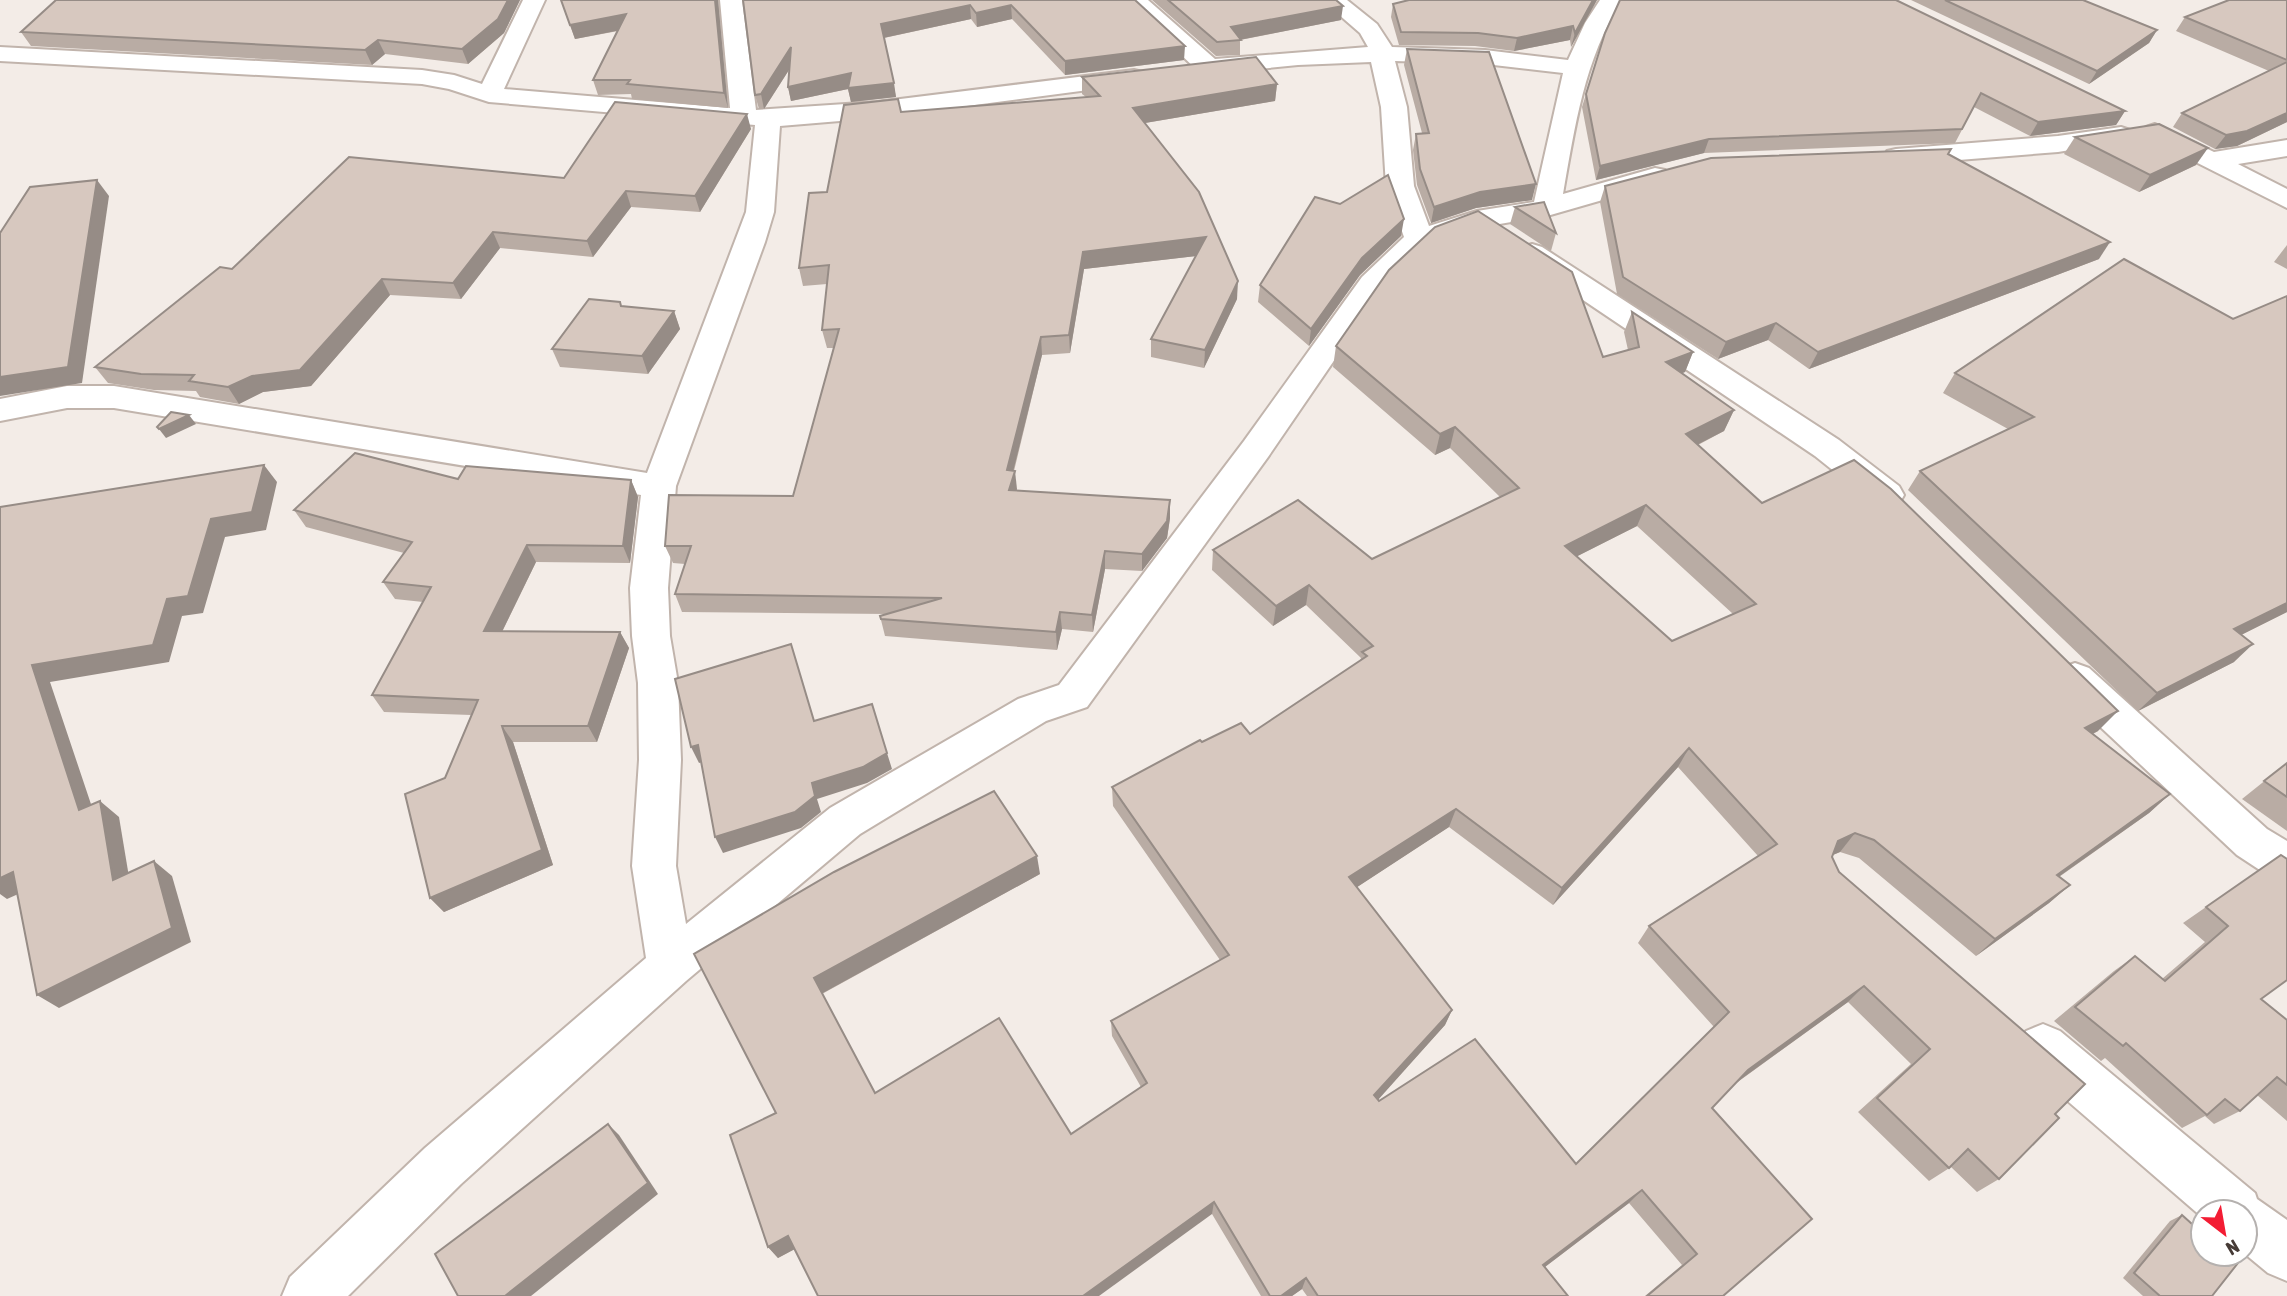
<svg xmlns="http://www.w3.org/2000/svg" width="2287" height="1296" font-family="'Asap Condensed',sans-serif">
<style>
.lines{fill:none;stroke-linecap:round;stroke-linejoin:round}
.minor-casing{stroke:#c1b4ac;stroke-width:4}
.minor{fill:#fff;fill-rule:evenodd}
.wall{fill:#b9aca4;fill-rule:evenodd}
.shaded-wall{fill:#968c86}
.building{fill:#d7c8bf;stroke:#968c86;stroke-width:2;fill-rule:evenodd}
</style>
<rect width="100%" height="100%" fill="#f3ece7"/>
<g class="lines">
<!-- minor casing -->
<g class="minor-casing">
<g id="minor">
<path d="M523 0H545L504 89 730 108 720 0H742L756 110 876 102 1134 70 1143 72 1146 77 1143 82 1134 84 876 118 780 126 774 212 765 242 676 486 668 588 670 636 678 683 681 760 676 866 686 924 830 808 1018 699 1059 685 1244 441 1362 277 1404 237 1386 186 1381 107 1371 62 1298 65 1210 74 1199 72 1124 0H1148L1215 59 1368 47 1360 33 1322 0H1347L1377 24 1392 47 1485 50 1568 60 1585 23 1600 0H1622C1584 60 1575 126 1563 194L1655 168 1665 170 1668 176 1665 182 1547 216 1482 227 1429 245 1408 262 1383 289 1268 457 1087 707 1046 721 860 834 686 981 461 1184 348 1296H282L290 1277 425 1148 646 958 632 866 639 760 638 683 632 636 630 588 641 495 114 408H67L0 421V399L67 386H114L647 473 746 212 755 125 489 102 449 89 422 84 0 61V47L422 70 454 75 482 84ZM1395 61 1485 64 1563 73 1534 202 1477 211 1429 226 1414 186 1407 107Z"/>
<path d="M2155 124 2214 152 2287 140V156L2238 164 2287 189V208L2146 137 2142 132 2146 127Z"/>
<path d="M2121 127 2130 130 2134 135 2130 140 2058 152 1896 165 1887 163 1883 157 1887 151 1896 149 2058 136Z"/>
<path d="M1532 244 1542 247 1839 440 1899 486 1904 495 1899 504 1887 507 1875 504 1815 456 1522 259 1518 253 1522 247Z"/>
<path d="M2075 663 2089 668 2267 829 2287 841V883L2272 878 2237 855 2061 690 2055 679 2061 668Z"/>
<path d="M2043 1024 2060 1031 2255 1193 2257 1199 2287 1220V1281L2268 1273 2245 1254V1212H2203V1218L2026 1065 2019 1048 2026 1031Z"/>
</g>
</g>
<!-- minor -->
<use href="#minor" class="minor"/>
</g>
<!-- wall -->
<g class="wall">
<path d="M56 0H520L504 33 468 64 385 54 372 65 31 46 21 32Z"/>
<path d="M561 0H718L728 108 632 99 631 94 598 95 593 80 618 31 575 39Z"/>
<path d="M743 0H1135L1184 60 1065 75 1012 19 977 27 971 19 884 38 896 97 851 102 848 89 791 101 788 87 789 70 764 109H759L755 95Z"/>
<path d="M1152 0H1336L1341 20 1240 40V55L1216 56Z"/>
<path d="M1409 0H1597L1571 47 1570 40 1514 51 1475 46 1399 45 1391 17 1393 4Z"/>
<path d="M1911 0H2083L2157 30 2149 43 2089 84Z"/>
<path d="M2287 0V122L2237 146 2215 149 2173 127 2182 113 2269 71 2176 31 2185 17Z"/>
<path d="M1605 33 2125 111 2116 125 2030 136 1974 107 1955 143 1704 153 1596 180 1582 107Z"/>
<path d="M1407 49 1532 200 1476 208 1431 223 1417 185 1413 150 1416 134 1422 133 1404 65Z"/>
<path d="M1082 77 1277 84 1275 101 1145 123 1237 299 1204 368 1151 357V339L1196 256 1084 269 1070 353 1042 355 1014 471 1016 490 1170 518 1167 538 1142 571 1105 569 1093 632 1062 629 1057 650 885 636 880 616 887 614 682 612 675 594 685 564 673 563 665 546 793 496 834 348H827L822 330 827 284 803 286 799 268 827 192 901 112 1086 97 1082 94Z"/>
<path d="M751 129 700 212 631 207 593 257 500 248 461 299 390 295 311 386 263 392 239 404 200 397 196 391 154 390 108 383 95 367 232 269 564 178Z"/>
<path d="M2075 137 2196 165 2139 192 2064 154Z"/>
<path d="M1948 154 2099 259 1809 369 1768 340 1718 359 1617 294 1600 202 1605 186Z"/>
<path d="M1515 207 1556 233 1551 251 1510 224Z"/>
<path d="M1401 236 1360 275 1309 346 1258 302 1260 285Z"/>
<path d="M2287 245V269L2274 262Z"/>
<path d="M2287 296V612L2241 635 2234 662 2138 711 1908 490 1920 471 2008 429 1943 393 1955 373 2233 319Z"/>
<path d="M621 306 674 311 680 329 648 374 560 367 552 349Z"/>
<path d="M1632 312 1693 352 1685 372 1682 373 1734 410 1724 431 1698 445 1762 503 2098 731 2093 734 2170 794 2149 813 2059 877 2070 885 2049 903 1976 956 1859 858 1840 852 1833 855 1832 857 1839 872 2055 1114 1999 1179 1977 1192 1951 1167 1929 1181 1858 1112 1911 1064 1848 1002 1735 1084 1712 1108 1723 1296H1645L1682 1265 1629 1203 1545 1267 1568 1296H1307L1302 1289 1292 1296H1261L1212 1214 794 1249 778 1258 768 1247 776 1113 694 954 1040 874 822 994 875 1093 1071 1134 1141 1087 1112 1036 1111 1021 1220 960 1113 806 1112 787 1202 742 1250 734 1360 661 1361 658 1306 605 1273 626 1212 570 1213 550 1372 559 1500 497 1450 448 1435 455 1333 367 1336 346 1603 357 1628 350 1624 332ZM1637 526 1733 614 1672 641 1577 556ZM1678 767 1758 856 1649 926 1638 943 1714 1027 1576 1164 1379 1101 1378 1099 1445 1025 1452 1010 1357 887 1449 827 1553 905Z"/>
<path d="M458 479 631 480 638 497 630 563 536 562 502 632H620L629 648 597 742H513L553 865 444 912 430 898 445 778 471 715 384 712 372 695 423 602 395 599 383 582 404 553 306 527 294 510Z"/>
<path d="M2287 763V831L2242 799Z"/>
<path d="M2281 855 2261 999 2287 1020V1121L2257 1095 2240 1111 2214 1124 2205 1116 2182 1128 2105 1058 2101 1061 2054 1021 2114 971 2135 956 2162 979 2205 942 2183 923Z"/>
<path d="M2182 1215 2212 1296H2143L2123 1278 2170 1221Z"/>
</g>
<!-- shaded-wall -->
<g class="shaded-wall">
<path d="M508 0H520L504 33 468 64 462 49Z"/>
<path d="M715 0H718L728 108 724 93Z"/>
<path d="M1593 0H1597L1571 47 1575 33Z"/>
<path d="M970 5 971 19 883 38 881 24Z"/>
<path d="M1011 5 1012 19 977 27 976 13Z"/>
<path d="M1343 6 1341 20 1234 41 1231 27Z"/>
<path d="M626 14 631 28 575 39 570 25Z"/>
<path d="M1573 26 1570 40 1514 51 1517 38Z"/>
<path d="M2157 30 2149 43 2089 84 2097 71Z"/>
<path d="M378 40 385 54 372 65 365 50Z"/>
<path d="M1185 46 1184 60 1065 75V61Z"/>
<path d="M791 47 794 62 764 109 761 94Z"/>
<path d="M851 73 894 83 896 97 851 102 848 89 791 101 788 87Z"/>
<path d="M1277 84 1275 101 1133 125V108Z"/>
<path d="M2125 111 2116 125 2030 136 2038 122Z"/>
<path d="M2287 113V122L2237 146 2215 149 2226 135Z"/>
<path d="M747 114 751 129 700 212 695 196Z"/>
<path d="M1709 139 1704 153 1596 180 1600 166Z"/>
<path d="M2208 148 2196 165 2139 192 2150 175Z"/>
<path d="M97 180 109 196 82 383 0 396V377Z"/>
<path d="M1536 184 1532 200 1476 208 1431 223 1434 207 1480 192Z"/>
<path d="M626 191 631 207 593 257 587 241Z"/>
<path d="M1404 219 1401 236 1360 275 1309 346 1311 329 1362 258Z"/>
<path d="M493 232 500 248 461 299 453 283Z"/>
<path d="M1206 237 1205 255 1084 269 1070 353 1069 335 1083 252Z"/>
<path d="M2110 242 2099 259 1809 369 1818 352Z"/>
<path d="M382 279 390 295 311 386 263 392 239 404 228 387 252 376Z"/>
<path d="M1238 281 1237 299 1204 368 1205 350Z"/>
<path d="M674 311 680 329 648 374 642 356Z"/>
<path d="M1776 323 1768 340 1718 359 1726 342Z"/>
<path d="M1041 337 1042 355 1009 488 1007 470Z"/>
<path d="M1693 352 1685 372 1658 383 1666 362Z"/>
<path d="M1734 410 1724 431 1677 455 1686 434Z"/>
<path d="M189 415 196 424 166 438 159 429Z"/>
<path d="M1455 427 1450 448 1435 455 1440 434Z"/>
<path d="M264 465 277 482 266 530 225 537 203 613 182 616 169 662 50 682 98 825 79 810 32 665 167 599 211 519Z"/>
<path d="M1015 471 1017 489 1011 508 1009 490Z"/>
<path d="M631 480 638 497 630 563 623 546Z"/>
<path d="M1170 500V518L1167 538 1142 571V554Z"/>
<path d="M1646 505 1637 526 1558 566 1565 546Z"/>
<path d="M527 545 536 562 494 648 484 631Z"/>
<path d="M1105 551V569L1093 632 1092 615Z"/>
<path d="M1309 585 1306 605 1273 626 1276 606Z"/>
<path d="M2287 603V612L2215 648 2234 629Z"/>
<path d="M1060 612 1062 629 1057 650 1056 632Z"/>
<path d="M620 632 629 648 597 742 588 726Z"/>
<path d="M2253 644 2234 662 2138 711 2157 693Z"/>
<path d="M2118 711 2098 731 2066 747 2085 728Z"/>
<path d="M502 726 513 742 553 865 444 912 430 898Z"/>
<path d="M698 745 706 761 699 763 691 747Z"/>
<path d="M1689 748 1678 767 1553 905 1562 888Z"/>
<path d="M887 753 892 769 867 783 817 799 821 812 801 828 723 853 715 837 812 783Z"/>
<path d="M2170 794 2149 813 2037 892 2057 875Z"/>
<path d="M100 801 119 817 132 895 113 880Z"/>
<path d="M1456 809 1449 827 1345 895 1349 877Z"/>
<path d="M1855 833 1840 852 1823 859 1838 841Z"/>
<path d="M1037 856 1040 874 821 994 814 978Z"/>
<path d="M154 861 172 876 191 942 59 1008 37 995Z"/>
<path d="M13 872 34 887 7 899 0 894V878Z"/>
<path d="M2070 885 2049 903 1976 956 1995 939Z"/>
<path d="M1864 986 1848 1002 1733 1085 1748 1070Z"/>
<path d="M1452 1010 1445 1025 1369 1110 1374 1095Z"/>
<path d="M608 1124 619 1135 658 1194 531 1296H505Z"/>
<path d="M1642 1190 1629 1203 1533 1276 1543 1265Z"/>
<path d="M1214 1202 1212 1214 1099 1296H1083Z"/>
<path d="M788 1236 797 1248 778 1258 768 1247Z"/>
<path d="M1306 1278 1302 1289 1292 1296H1281Z"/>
</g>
<!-- building -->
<g class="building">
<path d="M56 0H508L498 19 462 49 378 40 365 50 21 32Z"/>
<path d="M561 0H715L724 93 627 84 630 80H593L626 14 570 25Z"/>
<path d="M743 0H1135L1185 46 1065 61 1011 5 976 13 970 5 881 24 894 83 848 88 851 73 788 87 791 47 761 94 755 95Z"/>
<path d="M1168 0H1336L1343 6 1231 27 1241 40 1217 42Z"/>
<path d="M1409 0H1593L1575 33 1573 26 1517 38 1478 33 1401 32 1393 4Z"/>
<path d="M1620 0H1896L2125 111 2038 122 1981 93 1962 129 1709 139 1600 166 1586 94 1605 33Z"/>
<path d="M1945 0H2083L2157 30 2097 71Z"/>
<path d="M2229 0H2287V60L2185 17Z"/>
<path d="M1407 49 1489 52 1536 184 1480 192 1434 207 1420 169 1416 134 1429 133Z"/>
<path d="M1256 57 1277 84 1133 108 1199 192 1238 281 1205 350 1151 339 1206 237 1083 252 1069 335 1041 337 1007 470 1015 471 1009 490 1170 500 1167 521 1142 554 1105 551 1092 615 1060 612 1056 632 881 619 880 616 942 598 675 594 691 546H665L669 495 793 496 839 329 822 330 829 265 799 268 809 193 827 192 844 105 898 99 901 112 1100 96 1082 77Z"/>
<path d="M2287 62V113L2247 131 2226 135 2182 113Z"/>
<path d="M615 102 747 114 695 196 626 191 587 241 493 232 453 283 382 279 300 370 252 376 228 387 189 381 194 375 141 374 95 367 220 267 232 269 349 157 564 178Z"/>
<path d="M2159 124 2208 148 2150 175 2075 137Z"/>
<path d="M1951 149 1948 154 2110 242 1818 352 1776 323 1726 342 1623 277 1605 186 1711 158Z"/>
<path d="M1388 175 1404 219 1362 258 1311 329 1260 285 1315 197 1340 204Z"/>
<path d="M97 180 68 367 0 377V233L30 187Z"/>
<path d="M1544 202 1556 233 1515 207Z"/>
<path d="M1478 211 1572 272 1603 357 1639 347 1632 312 1693 352 1666 362 1734 410 1686 434 1762 503 1854 460 1891 489 2118 711 2085 728 2170 794 2057 875 2070 885 1995 939 1874 840 1855 833 1838 841 1832 857 1839 872 2085 1084 2055 1114 2059 1118 1999 1179 1968 1149 1949 1168 1877 1098 1930 1049 1864 986 1748 1070 1712 1108 1812 1219 1723 1296H1647L1697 1254 1642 1190 1543 1265 1568 1296H1318L1306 1278 1281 1296H1270L1214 1202 1083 1296H818L788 1236 768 1247 730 1135 776 1113 694 954 834 872 994 791 1037 856 814 978 875 1093 999 1018 1071 1134 1147 1083 1111 1021 1229 955 1112 787 1200 740 1202 742 1241 723 1250 734 1367 656 1362 652 1373 646 1309 585 1276 606 1213 550 1298 500 1372 559 1519 488 1455 427 1440 434 1336 346 1389 270 1435 227ZM1646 505 1756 604 1672 641 1565 546ZM1689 748 1777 844 1649 926 1729 1012 1576 1164 1475 1039 1379 1101 1374 1095 1452 1010 1349 877 1456 809 1562 888Z"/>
<path d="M2124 259 2233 319 2287 296V603L2234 629 2253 644 2157 693 1920 471 2034 417 1955 373Z"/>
<path d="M589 299 620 302 621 306 674 311 642 356 552 349Z"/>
<path d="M171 412 189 415 159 429 157 427Z"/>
<path d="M355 453 458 479 466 466 631 480 623 546 527 545 484 631 620 632 588 726H502L542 850 430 898 405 794 445 778 478 700 372 695 431 587 383 582 412 542 294 510Z"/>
<path d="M264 465 252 512 211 519 188 596 167 599 153 645 32 665 79 810 100 801 113 880 154 861 172 928 37 995 13 872 0 878V507Z"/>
<path d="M791 644 814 721 872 704 887 753 863 767 812 783 815 796 795 812 715 837 698 745 691 747 675 679Z"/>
<path d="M2287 763V797L2264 781Z"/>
<path d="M2281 855 2287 859V980L2261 999 2287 1020V1085L2277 1077 2240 1111 2225 1099 2207 1115 2126 1043 2123 1046 2075 1007 2135 956 2165 981 2228 926 2206 907Z"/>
<path d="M608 1124 648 1183 505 1296H458L435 1254Z"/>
<path d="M2182 1215 2203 1234V1254H2227L2238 1263 2212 1296H2160L2134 1273Z"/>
</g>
<!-- north arrow -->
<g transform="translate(2224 1233) rotate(149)"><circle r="33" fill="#ffffff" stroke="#b5b1af" stroke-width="2"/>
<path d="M0-5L12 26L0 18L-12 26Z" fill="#f31d34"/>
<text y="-10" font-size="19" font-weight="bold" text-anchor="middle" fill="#463b36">N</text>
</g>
</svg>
